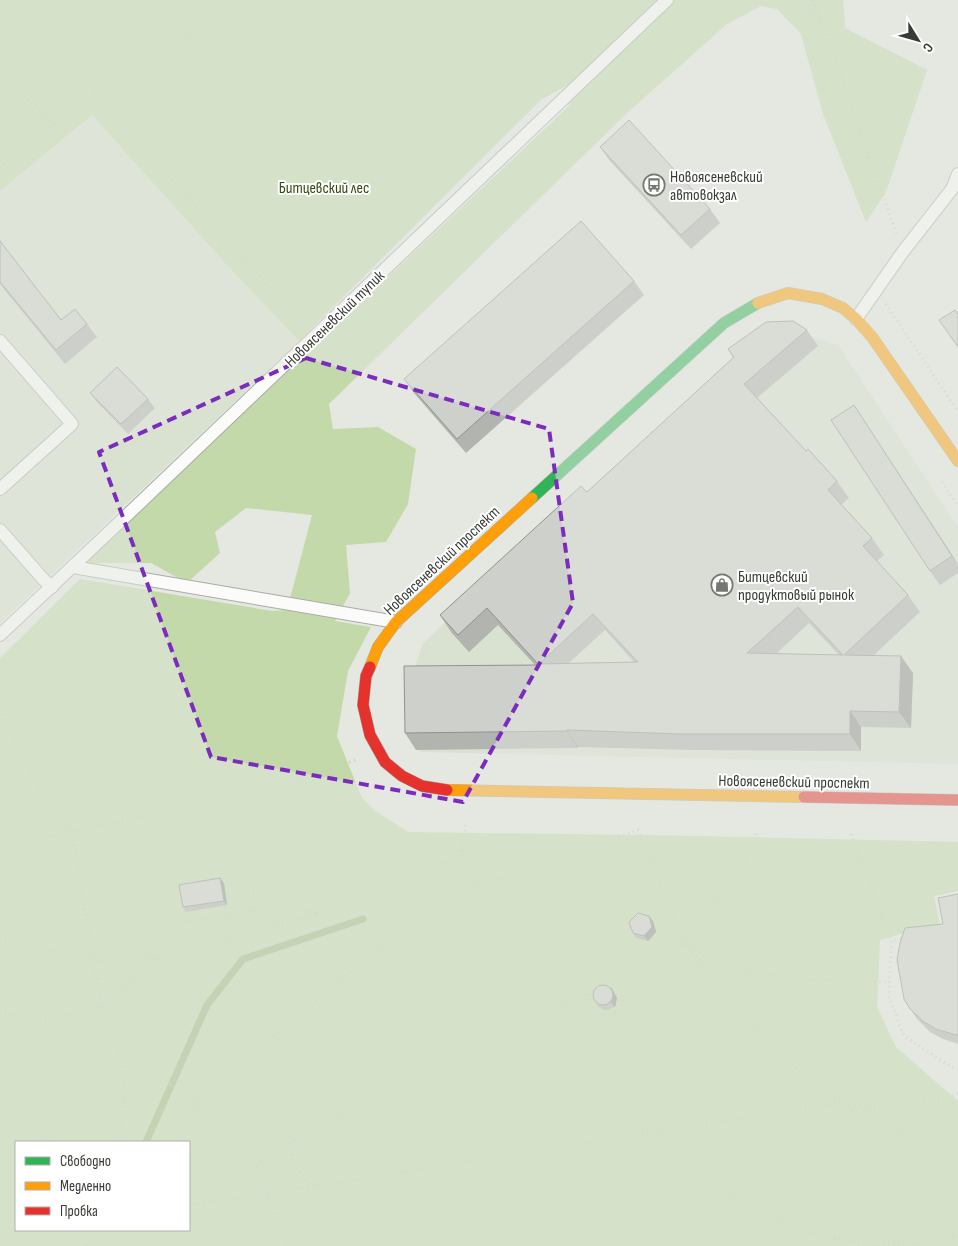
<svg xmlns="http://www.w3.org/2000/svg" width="958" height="1246" font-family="'Sofia Sans Condensed',sans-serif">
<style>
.built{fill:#d9e1d1}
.green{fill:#c4d9aa;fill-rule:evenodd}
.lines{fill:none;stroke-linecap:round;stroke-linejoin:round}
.stream{stroke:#a0ba7f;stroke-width:7}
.lane-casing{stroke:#a9aca6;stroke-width:14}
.fast-casing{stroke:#a9aca6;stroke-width:12}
.slow-casing{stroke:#a9aca6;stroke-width:12}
.jam-casing{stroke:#a9aca6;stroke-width:12}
.path{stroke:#c7c7c4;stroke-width:3;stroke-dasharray:1 4;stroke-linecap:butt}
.lane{stroke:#fbfcfa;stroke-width:12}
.fast{stroke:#30b455;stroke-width:11}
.slow{stroke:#ff9f0a;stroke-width:11}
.jam{stroke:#e5322d;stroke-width:11}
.wall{fill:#b1b4af;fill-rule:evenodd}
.shaded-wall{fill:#90928e}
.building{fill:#ced1cb;stroke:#90928e;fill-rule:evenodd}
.marked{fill:none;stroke:#7b2cbf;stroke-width:4;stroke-dasharray:10 6;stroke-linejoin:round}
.labels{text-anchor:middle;stroke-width:4;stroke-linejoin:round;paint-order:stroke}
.poi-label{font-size:16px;fill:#383b35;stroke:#fff;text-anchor:start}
.park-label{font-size:16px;fill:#334a0e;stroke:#fff}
.street-label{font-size:16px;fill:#383b35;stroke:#fff}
</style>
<rect width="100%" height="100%" fill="#e4e8e0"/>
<!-- built -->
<g class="built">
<path d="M92 115 225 263 299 341 0 623V191Z"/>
<path d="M770 324 838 345 958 527V764L421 752 405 696 423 643Z"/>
</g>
<!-- green -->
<path class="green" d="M0 0H843L845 27 841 30 845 28 927 70 886 192 866 222 823 114 801 34 777 9 761 6 727 24 627 113 329 404 333 429 378 427 416 449 408 504 386 542 346 545 350 593 335 621 371 627 348 671 337 736 362 798 374 810 408 832 700 836 958 842V891L934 896 940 926 908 932 880 940 877 1007 896 1047 958 1101V1246H0V658L80 579 272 611 287 610 312 515 246 508 215 532 220 553 187 583 151 563H85L568 107 581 78 542 99 299 341 225 263 92 115 0 191ZM16 1142H189V1230H16Z"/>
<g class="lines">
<!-- stream -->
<path class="stream" d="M146 1142 207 1005 243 959 363 919"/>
<!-- lane casing -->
<g class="lane-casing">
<g id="lane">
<path d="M856 319 902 253 952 189 958 174"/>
<path d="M0 341 72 424 0 489"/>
<path d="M0 530 44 580 52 587"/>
<path d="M73 567 396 622"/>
<path d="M0 635 124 518 667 0"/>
</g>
</g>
<!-- fast casing -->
<g class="fast-casing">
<path id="fast" d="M532 498 724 323 758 303"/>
</g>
<!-- slow casing -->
<g class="slow-casing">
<g id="slow">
<path d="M758 303 788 293 822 299 843 308 856 319 872 337 958 461"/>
<path d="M370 667 378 647 396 622 532 498"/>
<path d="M447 790 804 797"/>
</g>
</g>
<!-- jam casing -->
<g class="jam-casing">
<g id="jam">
<path d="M370 667 366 676 363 705 370 735 385 762 402 776 422 786 447 790"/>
<path d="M804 797 958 800"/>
</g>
</g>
<!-- path -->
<g class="path">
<path d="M615 0 624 19"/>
<path d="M793 0 821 19 896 233"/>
<path d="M812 0 821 19"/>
<path d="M815 6 823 0"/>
<path d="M0 79 18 90 55 125"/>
<path d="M95 94 302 324"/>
<path d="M0 167 95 94 247 0"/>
<path d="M886 304 958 412"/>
<path d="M942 482 958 506"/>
<path d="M0 705 16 742 43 796 72 832 105 1027 126 1063 200 1099 367 958 439 901 638 830 685 943 720 989 791 1065 840 1103 889 1128 940 1144 958 1145"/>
<path d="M851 834 892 941"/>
<path d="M0 847 72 832 288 784 356 760"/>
<path d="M462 856 466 823"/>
<path d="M218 880 235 877 238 889 316 914"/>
<path d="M182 885 178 886 187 922 284 904"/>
<path d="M0 938 93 961 158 959 317 914 423 870 462 856 474 888"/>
<path d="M906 938 892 941 890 963 889 998 904 1036 952 1067 958 1068"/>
<path d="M687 944 722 966 793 979 889 982"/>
<path d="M606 986 685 943 735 878 758 831"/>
<path d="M589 994 588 1002C590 1005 592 1009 595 1011 597 1013 601 1014 603 1014 624 1020 632 988 610 984"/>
<path d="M0 1013 52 1019 101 1006 158 959 87 923"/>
<path d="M0 1089 51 1142"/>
<path d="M958 1093 947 1098 889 1109 840 1103 640 1134 693 1176 805 1231 870 1245 931 1243 958 1236"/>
<path d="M296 1140 291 1151 293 1163 307 1182 315 1185"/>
<path d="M119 1142 121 1134 126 1063"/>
<path d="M178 1142V1138L200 1099"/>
<path d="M257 1166 287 1246"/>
<path d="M203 1203 296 1139 419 1075 597 989"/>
<path d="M189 1205 229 1200 266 1193 336 1183 640 1134"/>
<path d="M87 1246 97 1230"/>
</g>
<!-- lane -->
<use href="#lane" class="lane"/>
<!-- fast -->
<use href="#fast" class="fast"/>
<!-- slow -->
<use href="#slow" class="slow"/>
<!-- jam -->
<use href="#jam" class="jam"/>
</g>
<!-- wall -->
<g class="wall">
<path d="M600 147 710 209 720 223 691 249 610 161Z"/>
<path d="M0 241 61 320 87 324 97 337 65 364 0 284Z"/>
<path d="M634 281 644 295 466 453 414 393 404 379Z"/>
<path d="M807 330 818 346 757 398 806 451 837 481 849 498 841 505 872 538 884 555 877 561 908 595 920 612 873 656 913 673 911 728 861 727V751L691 750 578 747V748L416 750 405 733 535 665 498 625 469 652 451 632 440 615 587 492 733 358 728 349ZM809 623 839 655 776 654ZM605 630 634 662 569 663Z"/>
<path d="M90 393 148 399 155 408 128 434 97 402Z"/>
<path d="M863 419 958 564V573L940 585 930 571Z"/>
<path d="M224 883 227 905 186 912 183 907Z"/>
<path d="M958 894V1044L943 1039 930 1032 917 1019 904 999Z"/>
<path d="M653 921 656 932 648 941 636 938 633 933Z"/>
<path d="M611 987 617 998 615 1007 608 1010H604L598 1006 595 1001Z"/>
</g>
<!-- shaded-wall -->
<g class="shaded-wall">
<path d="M854 405 863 419 958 564 952 556Z"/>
<path d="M901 656 913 673 911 728 899 712Z"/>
<path d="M850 711 861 727V751L850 734Z"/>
<path d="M567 730 578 747V748L567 731Z"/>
<path d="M220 878 224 883 227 905 224 901Z"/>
<path d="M649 916 653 921 656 932 648 941 644 936Z"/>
<path d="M611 987 617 998 615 1007 611 1002Z"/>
</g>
<!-- building -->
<g class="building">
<path d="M629 120 710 209 681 235 600 147Z"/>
<path d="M581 221 634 281 457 439 404 379Z"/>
<path d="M0 241 61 320 75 309 87 324 56 350 0 282Z"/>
<path d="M955 310 958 314V347L939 320Z"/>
<path d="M793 321 807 330 744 384 806 451 808 449 837 481 828 490 872 538 863 546 908 595 844 655 901 656 899 712 850 711V734H680L567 730V731L405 733 404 666 539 665 487 608 458 635 440 615 581 486 587 492 734 357 728 349 766 322ZM798 607 843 655 747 653ZM593 614 638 662 539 664Z"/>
<path d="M117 367 148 399 121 424 90 393Z"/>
<path d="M854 405 952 556 930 571 831 420Z"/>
<path d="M220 878 224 901 183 907 179 885Z"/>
<path d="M958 894V1035H956L936 1029 924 1022 910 1009 904 999 897 960 900 943 905 928 943 924 938 898Z"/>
<path d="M638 913 649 916 652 927 644 936 633 933 629 922Z"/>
<circle cx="603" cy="995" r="10"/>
</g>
<!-- marked area -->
<path d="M0 0H958V1246H0ZM306 358 549 429 573 603 463 802 211 757 99 452Z" fill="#e4e8e0" fill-opacity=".55" fill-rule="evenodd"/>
<path class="marked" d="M306 358 549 429 573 603 463 802 211 757 99 452Z"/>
<!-- icons -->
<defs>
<g id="bus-ring" transform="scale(1.125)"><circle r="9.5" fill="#fff" stroke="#747871" stroke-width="1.5"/><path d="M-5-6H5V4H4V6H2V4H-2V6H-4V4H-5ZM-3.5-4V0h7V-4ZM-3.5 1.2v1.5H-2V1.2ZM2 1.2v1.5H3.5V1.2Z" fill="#747871"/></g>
<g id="shop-ring" transform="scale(1.125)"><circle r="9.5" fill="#fff" stroke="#747871" stroke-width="1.5"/><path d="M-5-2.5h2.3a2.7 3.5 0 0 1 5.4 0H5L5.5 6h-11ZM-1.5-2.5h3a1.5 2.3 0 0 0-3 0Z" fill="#747871"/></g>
</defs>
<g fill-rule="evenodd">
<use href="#bus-ring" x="654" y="185"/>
<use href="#shop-ring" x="722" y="585"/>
</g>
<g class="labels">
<!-- poi labels -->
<g class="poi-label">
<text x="670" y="182">Новоясеневский<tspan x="670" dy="18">автовокзал</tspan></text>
<text x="738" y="582">Битцевский<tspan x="738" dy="18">продуктовый рынок</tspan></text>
</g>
<!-- park labels -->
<g class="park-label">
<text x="324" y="193">Битцевский лес</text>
</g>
<!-- street labels -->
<g class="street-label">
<text transform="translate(334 318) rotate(-44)" y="6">Новоясеневский тупик</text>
<text transform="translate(441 560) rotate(-43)" y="6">Новоясеневский проспект</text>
<text transform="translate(794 781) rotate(1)" y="6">Новоясеневский проспект</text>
</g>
</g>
<!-- legend -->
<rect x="15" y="1141" width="175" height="90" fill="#ffffff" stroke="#afb1ae"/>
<rect x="25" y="1157" width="25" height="8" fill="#30b455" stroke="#afb1ae"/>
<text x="60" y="1166" font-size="15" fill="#383b35">Свободно</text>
<rect x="25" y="1182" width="25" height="8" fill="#ff9f0a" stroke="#afb1ae"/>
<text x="60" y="1191" font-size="15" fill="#383b35">Медленно</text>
<rect x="25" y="1207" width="25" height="8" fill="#e5322d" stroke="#afb1ae"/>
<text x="60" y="1216" font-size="15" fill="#383b35">Пробка</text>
<!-- north arrow -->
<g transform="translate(918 40) rotate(127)" stroke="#ffffff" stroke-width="4" paint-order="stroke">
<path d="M0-4L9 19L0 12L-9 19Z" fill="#383b35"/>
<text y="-8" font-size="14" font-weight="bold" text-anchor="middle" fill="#383b35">С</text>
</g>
</svg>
